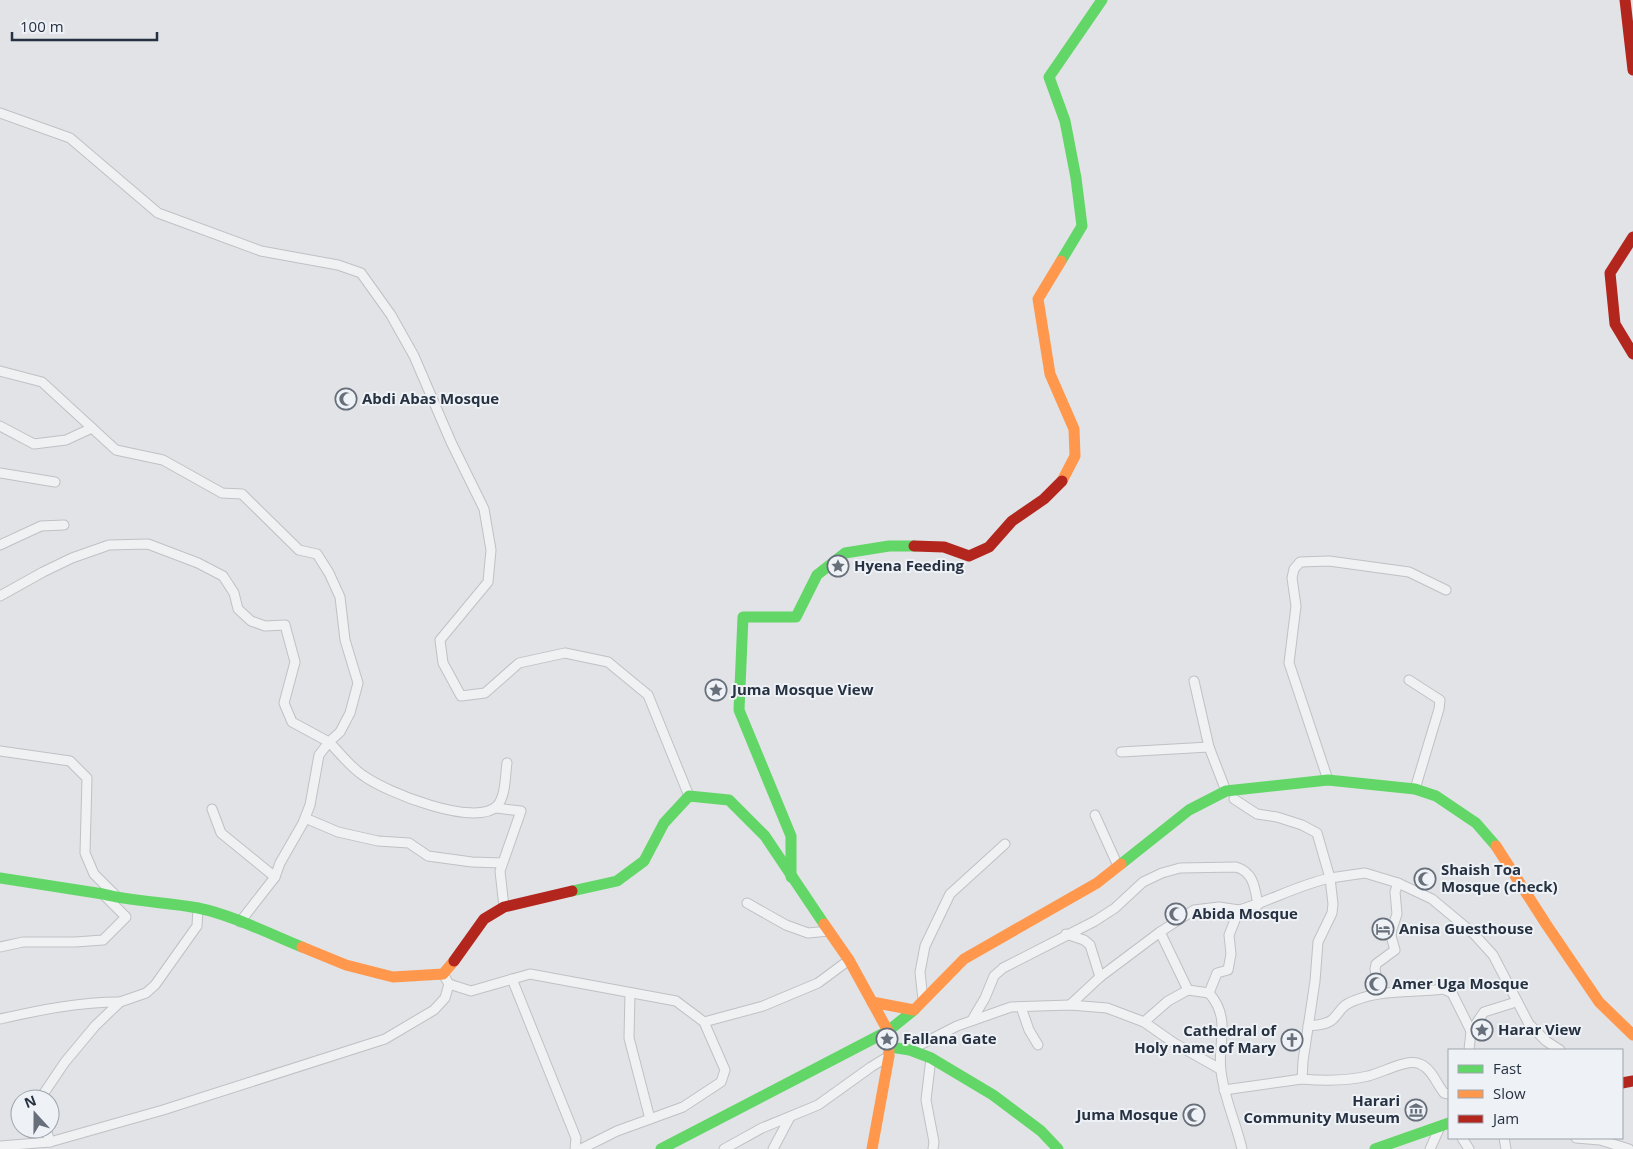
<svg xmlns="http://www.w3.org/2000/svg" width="1633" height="1149" font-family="'Open Sans',sans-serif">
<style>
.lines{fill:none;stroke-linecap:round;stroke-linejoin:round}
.street-casing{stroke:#bfc1c4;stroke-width:11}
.street{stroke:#f0f1f3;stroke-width:9}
.fast{stroke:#63d668;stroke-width:11}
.slow{stroke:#ff974d;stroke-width:11}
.jam{stroke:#b3261e;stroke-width:11}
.labels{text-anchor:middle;stroke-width:4;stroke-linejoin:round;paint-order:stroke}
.poi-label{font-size:15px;font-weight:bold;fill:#263141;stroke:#eef2f6;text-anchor:start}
</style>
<rect width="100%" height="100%" fill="#e1e3e6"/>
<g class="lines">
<!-- street casing -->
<g class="street-casing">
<g id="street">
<path d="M0 113 70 138 158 213 261 251 338 265 361 273 391 315 414 356 451 442 484 509 491 550 488 582 440 640 443 663 461 696 485 693 519 663 565 653 608 662 648 695 689 796"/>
<path d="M0 371 42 382 116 450 163 460 222 493 242 494 299 550 317 554 329 573 340 597 345 640 358 683 350 713 340 732 329 742 292 722 284 703 295 662 285 625 265 626 251 621 238 609 234 593 223 576 198 563 148 544 109 545 72 558 43 572 0 596"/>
<path d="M0 426 34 444 66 440 92 428"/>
<path d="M0 473 55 482"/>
<path d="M0 545 41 526 64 525"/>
<path d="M1409 680 1440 700 1439 709 1415 789"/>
<path d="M1194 681 1209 747 1226 791"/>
<path d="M0 751 70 761 87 778 85 853 94 874 117 897"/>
<path d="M1121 752 1209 747"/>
<path d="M1328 780 1289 663 1296 606 1292 578 1294 569 1300 562 1329 561 1409 572 1446 590"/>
<path d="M1234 799 1257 814 1277 817 1302 825 1317 833 1330 878 1365 873 1398 883 1432 899 1474 934 1493 955 1529 1024 1546 1041 1560 1050"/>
<path d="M496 808 521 811 500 871 504 907"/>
<path d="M212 809 221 833 275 877"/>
<path d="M1095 815 1118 866"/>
<path d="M305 818 338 832 378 841 409 843 428 856 472 862 502 863"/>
<path d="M747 903 786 925 808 933 829 931"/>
<path d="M240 922 275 877 280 863 303 823 310 805 319 755 329 742C340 753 351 768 364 776 386 792 475 828 497 806 506 796 505 776 507 763"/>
<path d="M1160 932 1188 990 1209 993"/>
<path d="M1066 934 1084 940 1090 945 1100 977"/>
<path d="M0 947 23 942H75L103 940 126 917 104 895"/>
<path d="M512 979 576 1138 575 1149"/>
<path d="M449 984 471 991 530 974 676 1001 704 1022 725 1070 721 1082 683 1107 617 1131 581 1149"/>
<path d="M630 993 629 1038 650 1119"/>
<path d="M1379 993 1375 969 1376 964 1395 950 1391 936 1392 929 1397 914 1395 892 1398 883"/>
<path d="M923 1000 920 972 925 946 950 894 1005 844"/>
<path d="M1070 1005 1100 977 1160 932 1194 910 1219 907 1239 910"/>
<path d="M1021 1007 1029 1030 1038 1045"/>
<path d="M0 1019C40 1010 79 1002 120 1002"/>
<path d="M972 1020 985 998 994 976 1003 968 1095 921 1115 908 1143 882 1162 873 1180 868 1236 867C1254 872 1255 889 1258 905"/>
<path d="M704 1022 763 1006 818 983 849 960"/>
<path d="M1144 1022 1168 1001 1188 990"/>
<path d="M1308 1026C1316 1025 1327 1025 1333 1019 1342 1010 1341 1005 1356 1000 1384 989 1414 993 1443 989L1452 993 1471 1031 1469 1050"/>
<path d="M1471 1031 1484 1012 1516 1002"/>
<path d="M910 1050 957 1026 1011 1007 1070 1005 1107 1008 1144 1022 1174 1043 1220 1069"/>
<path d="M931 1058 926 1100 934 1142 933 1149"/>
<path d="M1224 1090 1302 1079"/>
<path d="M40 1099 65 1062 95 1026 120 1002 146 993 155 985 197 926 198 908"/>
<path d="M46 1129 50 1142"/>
<path d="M1462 1138 1469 1149"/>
<path d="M1504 1138 1506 1149"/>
<path d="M1576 1138 1600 1140 1629 1149"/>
<path d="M0 1146 50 1142 163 1110 385 1039 434 1010 445 998 449 984 443 974"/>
<path d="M724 1149 762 1128 818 1105 871 1067 889 1056"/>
<path d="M773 1149 790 1117"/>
<path d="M1242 1149C1236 1123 1224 1098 1221 1071 1217 1043 1232 1019 1209 993L1217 973 1228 970 1231 954 1229 935 1239 910C1270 901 1298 885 1330 878L1333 904 1332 913 1318 942 1315 981 1303 1061 1302 1079C1324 1081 1347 1081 1368 1076 1382 1073 1407 1058 1420 1064 1432 1069 1436 1083 1444 1093L1449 1094"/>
<path d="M1430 1149 1440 1127"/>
</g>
</g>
<!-- street -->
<use href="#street" class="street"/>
<!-- fast -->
<g class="fast">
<path d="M1061 261 1082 226 1076 178 1065 121 1049 77 1102 0"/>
<path d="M1121 864 1189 810 1226 791 1328 780 1415 789 1436 796 1476 823 1496 846"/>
<path d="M791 877V836L739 710 743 617H796L817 575 845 553 889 546H914"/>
<path d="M0 878 103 894C134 902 167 902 198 908 232 915 270 934 302 947"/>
<path d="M572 891 617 881 644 861 664 823 689 796 729 800 765 836 824 924"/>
<path d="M890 1047 910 1050 931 1058 993 1095 1041 1131 1058 1149"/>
<path d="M661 1149 888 1031 914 1010"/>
<path d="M1375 1149 1449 1123"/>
</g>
<!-- slow -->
<g class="slow">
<path d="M1061 261 1038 299 1050 374 1074 429 1075 456 1062 481"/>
<path d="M1496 846 1546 924 1599 1002 1633 1035"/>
<path d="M824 924 849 960 888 1031 889 1056 872 1149"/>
<path d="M302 947 346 965 393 977 443 974 454 961"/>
<path d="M872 1002 914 1010 964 959 1097 883 1121 864"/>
</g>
<!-- jam -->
<g class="jam">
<path d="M1625 0 1633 70"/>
<path d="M1633 237 1610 273 1615 324 1633 354"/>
<path d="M914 546 944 547 969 556 989 547 1012 521 1044 499 1062 481"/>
<path d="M454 961 484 919 504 907 572 891"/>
<path d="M1622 1083 1633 1081"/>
</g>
</g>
<!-- icons -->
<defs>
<g id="mosque-ring" transform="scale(1.125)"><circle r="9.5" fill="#eef2f6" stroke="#676f7b" stroke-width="1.5"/><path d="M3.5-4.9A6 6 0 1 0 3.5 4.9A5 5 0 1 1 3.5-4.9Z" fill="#676f7b"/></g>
<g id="sight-ring" transform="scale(1.125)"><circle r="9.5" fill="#eef2f6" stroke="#676f7b" stroke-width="1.5"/><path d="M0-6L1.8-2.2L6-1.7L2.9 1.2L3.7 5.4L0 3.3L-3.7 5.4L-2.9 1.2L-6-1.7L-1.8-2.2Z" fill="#676f7b"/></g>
<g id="hotel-ring" transform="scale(1.125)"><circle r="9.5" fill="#eef2f6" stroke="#676f7b" stroke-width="1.5"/><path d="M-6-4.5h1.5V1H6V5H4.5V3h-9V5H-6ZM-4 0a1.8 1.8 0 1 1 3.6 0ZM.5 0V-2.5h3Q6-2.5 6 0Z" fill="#676f7b"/></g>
<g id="church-ring" transform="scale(1.125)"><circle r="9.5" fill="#eef2f6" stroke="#676f7b" stroke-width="1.5"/><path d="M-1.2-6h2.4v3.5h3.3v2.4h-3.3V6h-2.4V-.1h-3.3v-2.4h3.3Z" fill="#676f7b"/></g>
<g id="museum-ring" transform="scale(1.125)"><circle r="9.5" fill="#eef2f6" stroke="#676f7b" stroke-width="1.5"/><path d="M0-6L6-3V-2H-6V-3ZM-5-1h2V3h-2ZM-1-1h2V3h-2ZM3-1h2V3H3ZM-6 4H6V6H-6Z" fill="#676f7b"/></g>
</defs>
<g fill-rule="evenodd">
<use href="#mosque-ring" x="346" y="399"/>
<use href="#sight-ring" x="838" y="566"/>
<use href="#sight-ring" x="716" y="690"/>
<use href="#mosque-ring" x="1425" y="879"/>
<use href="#mosque-ring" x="1176" y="914"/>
<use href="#hotel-ring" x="1383" y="929"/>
<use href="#mosque-ring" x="1376" y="984"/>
<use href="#sight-ring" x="1482" y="1030"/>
<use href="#sight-ring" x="887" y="1039"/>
<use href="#church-ring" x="1292" y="1040"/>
<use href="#museum-ring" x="1416" y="1110"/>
<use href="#mosque-ring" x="1194" y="1115"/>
</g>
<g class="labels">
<!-- poi labels -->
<g class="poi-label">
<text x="362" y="404">Abdi Abas Mosque</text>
<text x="854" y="571">Hyena Feeding</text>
<text x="732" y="695">Juma Mosque View</text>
<text x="1441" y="875">Shaish Toa<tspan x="1441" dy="17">Mosque (check)</tspan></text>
<text x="1192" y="919">Abida Mosque</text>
<text x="1399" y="934">Anisa Guesthouse</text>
<text x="1392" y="989">Amer Uga Mosque</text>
<text x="1498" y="1035">Harar View</text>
<text x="1276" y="1036" text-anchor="end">Cathedral of<tspan x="1276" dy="17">Holy name of Mary</tspan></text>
<text x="903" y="1044">Fallana Gate</text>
<text x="1400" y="1106" text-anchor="end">Harari<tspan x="1400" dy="17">Community Museum</tspan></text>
<text x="1178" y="1120" text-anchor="end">Juma Mosque</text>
</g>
</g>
<!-- legend -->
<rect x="1448" y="1049" width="175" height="90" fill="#eef2f6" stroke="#9ea5ae"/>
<rect x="1458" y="1065" width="25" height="8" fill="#63d668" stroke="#9ea5ae"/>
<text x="1493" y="1074" font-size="15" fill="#263141">Fast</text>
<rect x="1458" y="1090" width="25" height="8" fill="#ff974d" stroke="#9ea5ae"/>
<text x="1493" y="1099" font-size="15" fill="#263141">Slow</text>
<rect x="1458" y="1115" width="25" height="8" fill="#b3261e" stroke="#9ea5ae"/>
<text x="1493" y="1124" font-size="15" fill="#263141">Jam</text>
<!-- north arrow -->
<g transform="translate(35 1114) rotate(339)"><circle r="24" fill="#eef2f6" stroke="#9ea5ae"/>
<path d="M0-4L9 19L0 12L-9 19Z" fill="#676f7b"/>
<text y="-8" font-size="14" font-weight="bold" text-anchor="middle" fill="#263141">N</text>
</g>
<!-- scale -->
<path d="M12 32v8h145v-8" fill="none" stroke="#263141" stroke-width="2.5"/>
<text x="20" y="32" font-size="15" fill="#263141" stroke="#eef2f6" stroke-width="4" paint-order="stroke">100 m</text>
</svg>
